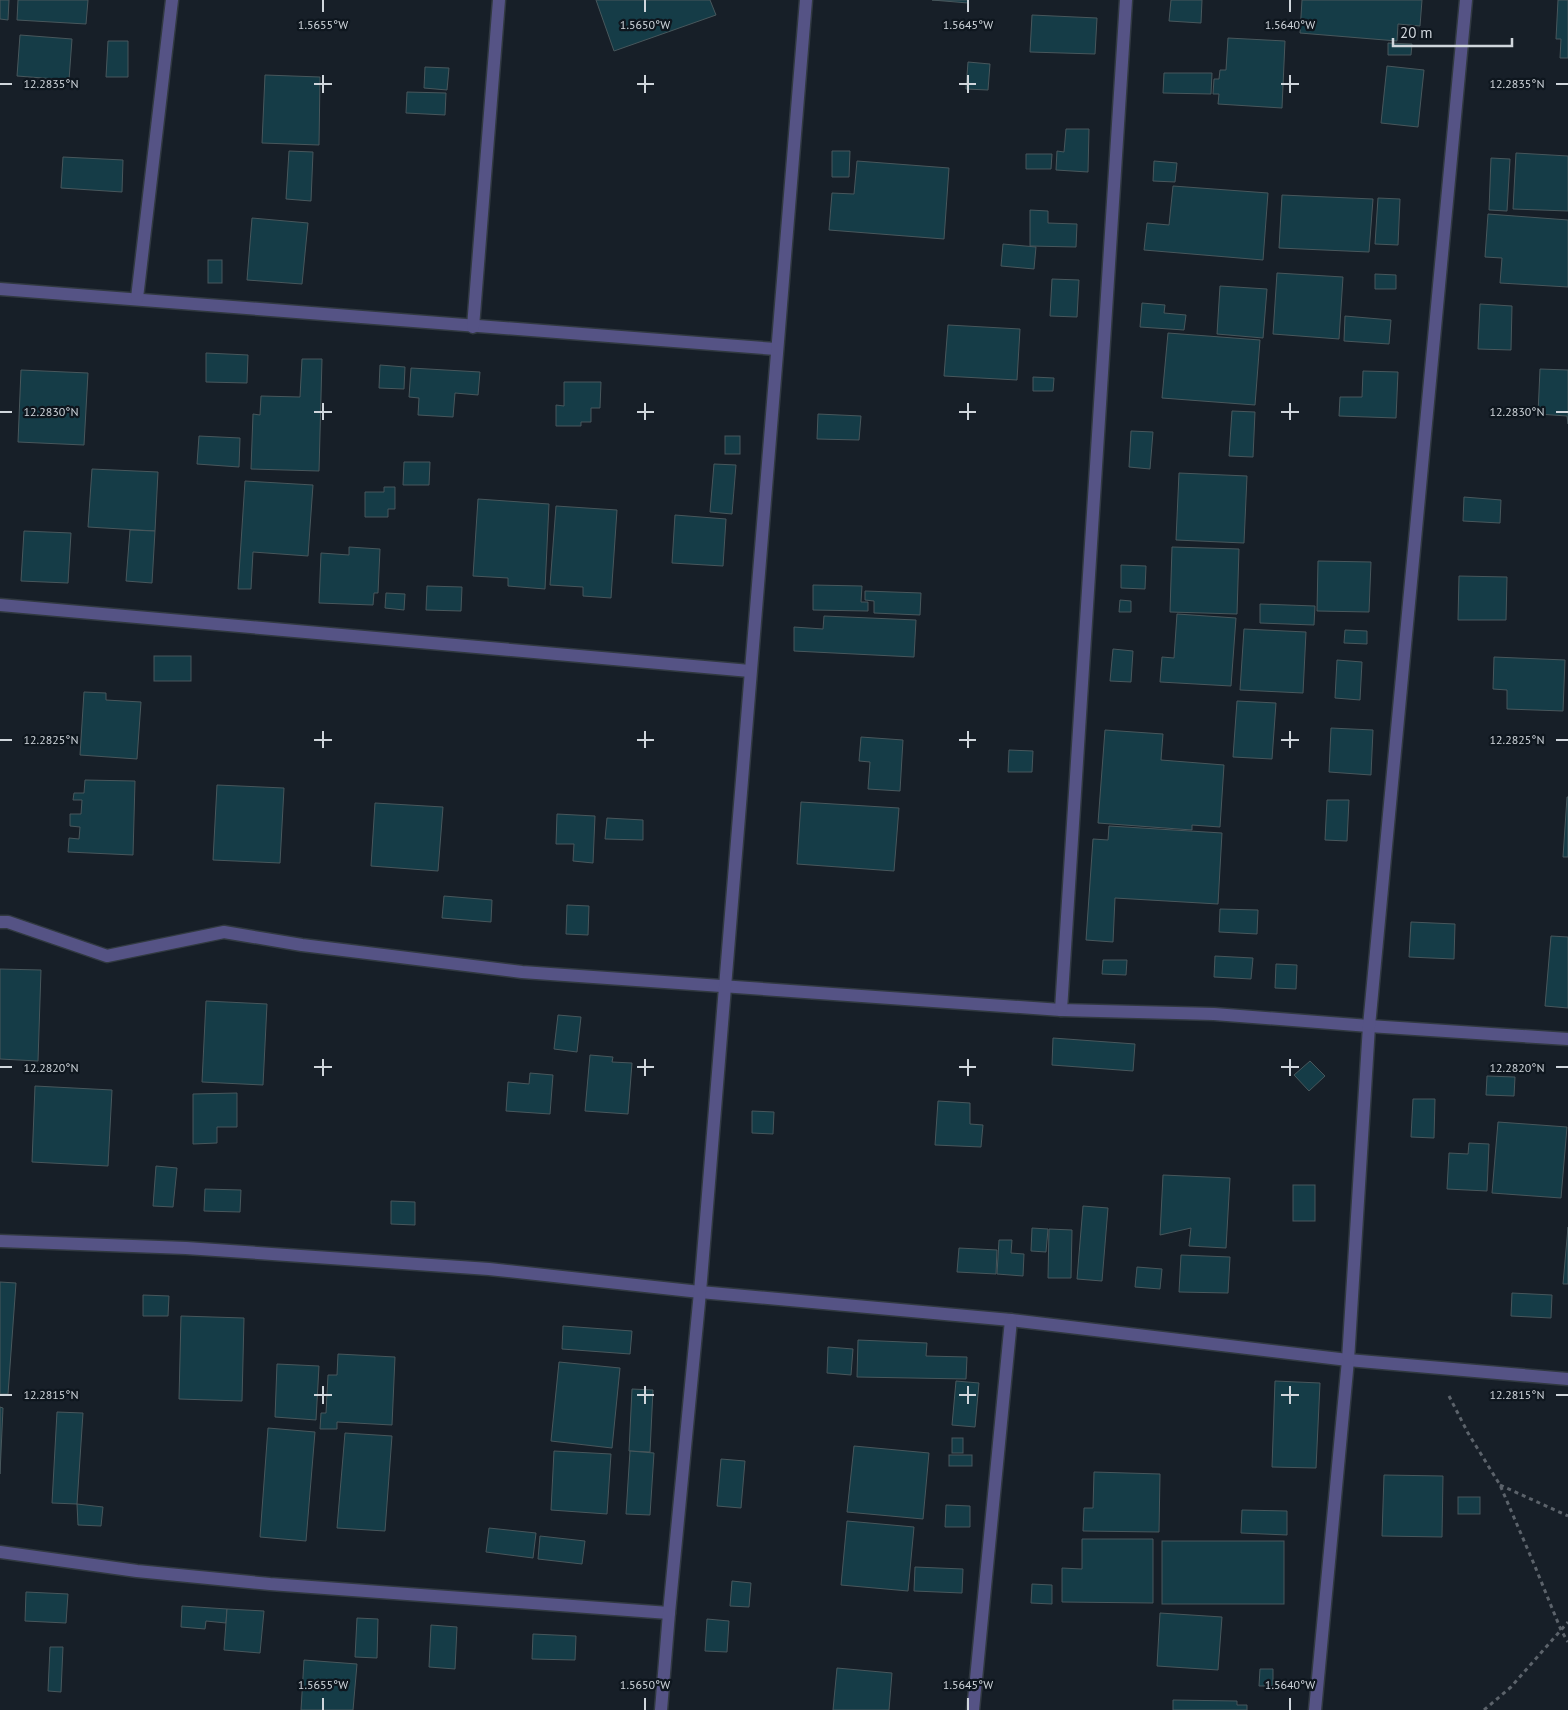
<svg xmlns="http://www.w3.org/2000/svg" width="1568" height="1710" font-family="'PT Sans',sans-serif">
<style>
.building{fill:#153c47;stroke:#48575c}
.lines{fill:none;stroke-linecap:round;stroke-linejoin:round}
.minor-casing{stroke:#313941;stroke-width:15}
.path{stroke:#5c636b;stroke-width:3;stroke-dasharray:4 4;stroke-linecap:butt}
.minor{stroke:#555385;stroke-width:12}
.ticks{fill:none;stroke:#d0d6dc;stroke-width:2}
.ticks-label{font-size:12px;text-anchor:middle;fill:#d0d6dc;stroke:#0e161e;stroke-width:4.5;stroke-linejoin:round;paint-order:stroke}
</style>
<rect width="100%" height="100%" fill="#171f28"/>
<!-- building -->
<g class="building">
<path d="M0 0H9L8 20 0 19Z"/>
<path d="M18 0H88L86 24 17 20Z"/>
<path d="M596 0H710L716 15 614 51Z"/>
<path d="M932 0H968V3Z"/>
<path d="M1171 0H1202L1201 23 1169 21Z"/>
<path d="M1302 0H1422L1420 26 1398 24 1397 41 1300 33Z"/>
<path d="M1558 0H1568V58H1560L1561 39H1556Z"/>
<path d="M1032 15 1097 18 1095 54 1030 52Z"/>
<path d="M20 35 72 39 69 80 17 76Z"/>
<path d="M1228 38 1285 41 1282 108 1218 104 1219 94H1213L1214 79H1219L1220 70H1226Z"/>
<path d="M108 41H128V77H106Z"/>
<path d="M1388 43 1412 44 1411 55H1388Z"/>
<path d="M968 62 990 64 988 90 966 89Z"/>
<path d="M1387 66 1424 70 1418 127 1381 123Z"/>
<path d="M425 67 449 68 447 90 424 88Z"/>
<path d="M1164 73H1212L1211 94 1163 93Z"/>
<path d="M265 75 320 77 319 145 262 143Z"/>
<path d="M407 92 446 93 445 115 406 113Z"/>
<path d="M1066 129H1089L1088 172 1056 170 1057 151 1064 152Z"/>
<path d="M289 151 313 152 311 201 286 199Z"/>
<path d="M832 151H850L849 177H832Z"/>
<path d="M1516 153 1568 156V211L1513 209Z"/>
<path d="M1026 154H1052L1051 169H1026Z"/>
<path d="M63 157 123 160 122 192 61 188Z"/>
<path d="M1491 158 1510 159 1507 211 1489 210Z"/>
<path d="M857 161 949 168 944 239 829 230 832 193 854 194Z"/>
<path d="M1154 161 1177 163 1175 182 1153 181Z"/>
<path d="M1173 186 1268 193 1263 260 1144 250 1147 223 1169 225Z"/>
<path d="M1282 195 1373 199 1369 252 1279 248Z"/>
<path d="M1378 198 1400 199 1398 245 1375 244Z"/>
<path d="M1030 210 1048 211V223L1077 224 1076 247 1030 246Z"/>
<path d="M1488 214 1568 220V287L1500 283 1502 258 1485 257Z"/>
<path d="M252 218 308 223 302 284 247 280Z"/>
<path d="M1003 244 1036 247 1034 269 1001 266Z"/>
<rect x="208" y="260" width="14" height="23"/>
<path d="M1277 273 1343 277 1339 339 1273 334Z"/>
<path d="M1375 274 1396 275V289H1375Z"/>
<path d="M1052 279 1079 280 1077 317 1050 316Z"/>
<path d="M1220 286 1267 289 1263 338 1217 334Z"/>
<path d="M1142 303 1165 305 1164 313 1186 315 1184 330 1140 327Z"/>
<path d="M1480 304 1512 306 1511 350 1478 349Z"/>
<path d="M1345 316 1391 320 1389 344 1344 341Z"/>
<path d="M948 325 1020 329 1017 380 944 376Z"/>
<path d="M1168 333 1260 340 1255 405 1162 398Z"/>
<path d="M206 353 248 355 247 383 206 382Z"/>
<path d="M302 359H322L319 471 251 469 253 414 260 415 261 396 300 397Z"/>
<path d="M380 365 405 367 404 389 379 388Z"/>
<path d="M411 368 480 372 478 395 455 393 453 417 418 415 419 398 409 397Z"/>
<path d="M1540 369 1568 370V424L1567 416 1538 414Z"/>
<path d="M21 370 88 373 84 445 18 442Z"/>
<path d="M1363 371 1398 372 1396 418 1339 416 1340 397H1362Z"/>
<path d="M1033 377 1054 378 1053 391H1033Z"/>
<path d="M564 382H601L600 408H591V422H581V426H556V405L564 406Z"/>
<path d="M1232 411 1255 412 1253 457 1229 456Z"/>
<path d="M818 414 861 416 859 440 817 439Z"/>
<path d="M1131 431 1153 432 1150 469 1129 467Z"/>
<path d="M199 436 240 438 239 467 197 464Z"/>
<rect x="725" y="436" width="15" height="18"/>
<path d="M404 462H430L429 485H403Z"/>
<path d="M714 464 736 465 732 514 710 512Z"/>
<path d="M92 469 158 472 155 531 88 527Z"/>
<path d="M1179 473 1247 476 1244 543 1176 540Z"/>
<path d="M245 481 313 485 308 556 253 552 251 589H238Z"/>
<path d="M384 487H395V509H388V517H365V492H384Z"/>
<path d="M1464 497 1501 500 1500 523 1463 521Z"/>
<path d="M478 499 549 504 545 589 508 586V578L473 576Z"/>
<path d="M556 506 617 510 611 598 583 596V587L550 585Z"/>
<path d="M675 515 726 519 723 566 672 563Z"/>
<path d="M130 530 155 531 152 583 126 581Z"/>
<path d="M24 531 71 533 68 583 21 581Z"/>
<path d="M349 547 380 549 378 593H374L373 605 319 603 321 553 349 555Z"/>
<path d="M1172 547 1239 549 1237 614 1170 612Z"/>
<path d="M1318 561 1371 562 1369 612 1317 611Z"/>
<path d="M1121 565 1146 566 1145 589 1121 588Z"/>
<path d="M1459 576 1507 577 1506 620H1458Z"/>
<path d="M813 585 862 586 861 602H868V611L813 610Z"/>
<path d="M427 586 462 587 461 611 426 610Z"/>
<path d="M865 591 921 593 920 615 874 613V601L865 600Z"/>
<path d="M386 593 405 594 404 610 385 608Z"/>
<path d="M1120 600 1131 601V612H1119Z"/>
<path d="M1260 604 1315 606 1314 625 1260 623Z"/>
<path d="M1177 614 1236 618 1231 686 1160 682 1162 657 1174 658Z"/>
<path d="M824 616 916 620 914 657 794 651V627L823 629Z"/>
<path d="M1244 629 1306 632 1303 693 1240 690Z"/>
<path d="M1345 630 1367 631V644L1344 643Z"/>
<path d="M1113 649 1133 651 1131 682 1110 681Z"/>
<rect x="154" y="656" width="37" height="25"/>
<path d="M1494 657 1565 660 1563 711 1507 709V690L1493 689Z"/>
<path d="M1337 660 1362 662 1360 700 1335 698Z"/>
<path d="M84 692 106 693V700L141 702 137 759 80 755Z"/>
<path d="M1237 701 1276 703 1272 759 1233 757Z"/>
<path d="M1331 728 1373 730 1371 775 1329 772Z"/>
<path d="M1105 730 1163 734 1161 760 1224 765 1220 827 1192 825V830L1098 823Z"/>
<path d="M861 737 903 740 900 791 868 789 870 762 859 761Z"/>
<path d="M1009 750 1033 751 1032 772H1008Z"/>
<path d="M85 780 135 781 133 855 68 852 69 838 79 839 80 827 70 826V814H81L82 800H73L74 793H84Z"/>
<path d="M217 785 284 788 280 863 213 860Z"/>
<path d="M1567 797H1568V857H1563Z"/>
<path d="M1327 800H1349L1347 841 1325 840Z"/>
<path d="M801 802 899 808 894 871 797 864Z"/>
<path d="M375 803 443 807 438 871 371 866Z"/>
<path d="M557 814 595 816 593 863 573 861 574 844H556Z"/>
<path d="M607 818 643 820V840L605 839Z"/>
<path d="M1109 826 1222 833 1218 904 1115 898 1113 942 1086 940 1093 839 1108 840Z"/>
<path d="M444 896 492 900 491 922 442 918Z"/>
<path d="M567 905 589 906 588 935 566 934Z"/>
<path d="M1220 909 1258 910 1257 934 1219 932Z"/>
<path d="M1411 922 1455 924 1454 959 1409 957Z"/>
<path d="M1551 936 1568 937V1008L1545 1006Z"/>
<path d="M1215 956 1253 958 1251 979 1214 977Z"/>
<path d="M1103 960H1127L1126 975 1102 974Z"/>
<path d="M1276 964 1297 965 1296 989 1275 988Z"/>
<path d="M0 969 41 970 38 1061 0 1059Z"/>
<path d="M206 1001 267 1004 263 1085 202 1082Z"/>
<path d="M558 1015 581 1017 577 1052 554 1049Z"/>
<path d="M1053 1038 1135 1044 1133 1071 1052 1065Z"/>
<path d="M590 1055 613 1057 612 1062 632 1063 628 1114 585 1111Z"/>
<path d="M1310 1061 1325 1076 1309 1091 1294 1075Z"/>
<path d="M530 1073 553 1075 550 1114 506 1111 508 1082 529 1084Z"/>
<path d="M1487 1076 1515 1077 1514 1096 1486 1095Z"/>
<path d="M35 1086 112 1090 108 1166 32 1162Z"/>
<path d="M237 1093V1127H217V1143L193 1144V1094Z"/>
<path d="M1413 1099H1435L1434 1138 1411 1137Z"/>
<path d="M938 1101 970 1103V1124L983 1125 981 1147 935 1145Z"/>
<path d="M752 1111 774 1112 773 1134 752 1133Z"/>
<path d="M1498 1122 1567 1127 1561 1198 1492 1193Z"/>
<path d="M1469 1143 1489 1144 1487 1191 1447 1189 1449 1153 1468 1154Z"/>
<path d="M156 1166 177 1168 173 1207 153 1206Z"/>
<path d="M1163 1175 1230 1178 1226 1248 1189 1246 1191 1228 1160 1235Z"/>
<rect x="1293" y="1185" width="22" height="36"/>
<path d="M205 1189 241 1190 240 1212 204 1211Z"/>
<path d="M391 1201 415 1202V1225L391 1224Z"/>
<path d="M1083 1206 1108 1208 1102 1281 1077 1279Z"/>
<path d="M1568 1227V1284H1563Z"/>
<path d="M1032 1228 1048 1229 1046 1252 1031 1251Z"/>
<path d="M1049 1229 1072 1230 1071 1278H1048Z"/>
<path d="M999 1240H1012L1011 1253 1024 1254 1023 1276 997 1274Z"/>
<path d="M959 1248 997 1250 996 1274 957 1272Z"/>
<path d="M1181 1255 1230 1257 1228 1293 1179 1292Z"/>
<path d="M1137 1267 1162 1269 1160 1289 1135 1287Z"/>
<path d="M0 1282 16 1283 8 1394H0Z"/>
<path d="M1512 1293 1552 1295 1551 1318 1511 1316Z"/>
<path d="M143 1295 169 1296 168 1316H143Z"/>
<path d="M181 1316 244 1318 242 1401 179 1399Z"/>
<path d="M563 1326 632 1331 630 1354 562 1349Z"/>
<path d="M858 1340 927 1343 926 1356 967 1357 966 1379 857 1377Z"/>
<path d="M828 1347 853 1349 851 1375 827 1373Z"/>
<path d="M338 1354 395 1357 392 1425 337 1422V1429H320L321 1413H326L328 1375H337Z"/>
<path d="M559 1362 620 1368 612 1448 551 1441Z"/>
<path d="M277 1364 319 1366 316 1420 275 1417Z"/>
<path d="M956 1381 979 1383 975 1427 952 1425Z"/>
<path d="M1275 1381 1320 1383 1316 1468 1272 1467Z"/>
<path d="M632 1389 653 1390 650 1452 629 1451Z"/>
<path d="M0 1407 3 1408 0 1474Z"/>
<path d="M57 1412 83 1413 77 1504 52 1503Z"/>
<path d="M268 1428 315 1432 306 1541 260 1537Z"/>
<path d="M345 1433 392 1436 385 1531 337 1528Z"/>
<rect x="952" y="1438" width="11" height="15"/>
<path d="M854 1446 929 1453 923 1519 847 1512Z"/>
<path d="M554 1451 611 1454 607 1514 551 1510Z"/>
<path d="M630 1451 654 1453 650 1515 626 1514Z"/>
<rect x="949" y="1455" width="23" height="11"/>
<path d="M721 1459 745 1461 741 1508 717 1506Z"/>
<path d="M1094 1472 1160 1474 1159 1532 1083 1531 1084 1508H1093Z"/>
<path d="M1384 1475 1443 1476 1442 1537 1382 1536Z"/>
<rect x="1458" y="1497" width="22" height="17"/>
<path d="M77 1504 103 1507 101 1526 78 1525Z"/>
<path d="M946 1505 970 1506V1527H945Z"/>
<path d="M1242 1510 1287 1511V1535L1241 1533Z"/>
<path d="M847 1521 914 1527 908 1591 841 1585Z"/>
<path d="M489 1528 536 1533 533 1558 486 1552Z"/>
<path d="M540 1536 585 1541 582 1564 538 1559Z"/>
<path d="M1082 1539H1153V1603L1062 1602V1568L1082 1569Z"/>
<rect x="1162" y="1541" width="122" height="63"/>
<path d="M915 1567 963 1569 962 1593 914 1591Z"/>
<path d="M732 1581 751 1583 749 1607 730 1606Z"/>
<path d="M1032 1584 1052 1585V1604L1031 1603Z"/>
<path d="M26 1592 68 1594 66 1623 25 1621Z"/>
<path d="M182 1606 227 1609 226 1623 206 1621 205 1629 181 1627Z"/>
<path d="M227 1609 264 1611 260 1653 224 1650Z"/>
<path d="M1160 1613 1222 1617 1218 1670 1157 1666Z"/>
<path d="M357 1618 378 1619 377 1658 355 1657Z"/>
<path d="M707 1619 729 1621 727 1652 705 1651Z"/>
<path d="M431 1625 457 1627 455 1669 429 1667Z"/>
<path d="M533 1634 576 1636 575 1660 532 1659Z"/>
<path d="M50 1647H63L61 1692 48 1691Z"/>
<path d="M304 1660 357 1664 353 1710H301Z"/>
<path d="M837 1668 892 1673 889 1710H833Z"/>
<path d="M1260 1669H1273V1686H1259Z"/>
<path d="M1173 1700 1237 1701V1705H1247V1710H1173Z"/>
</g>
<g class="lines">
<!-- minor casing -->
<g class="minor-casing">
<g id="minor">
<path d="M0 289 776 349"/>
<path d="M137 298 172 0"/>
<path d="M473 327 499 0"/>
<path d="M0 605 750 671"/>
<path d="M0 922H8L107 956 224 932 302 945 522 972 1061 1010 1214 1014 1369 1026 1568 1039"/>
<path d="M1061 1010 1126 0"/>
<path d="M0 1241 186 1248 489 1269 700 1292 1011 1320 1348 1360 1568 1379"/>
<path d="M0 1552 137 1571 270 1584 669 1613"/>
<path d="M661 1710 669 1613 700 1292 806 0"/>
<path d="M973 1710 1011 1320"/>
<path d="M1315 1710 1348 1360 1369 1026 1466 0"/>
</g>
</g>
<!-- path -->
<g class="path">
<path d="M1449 1396 1468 1433 1500 1485 1534 1564 1561 1630 1568 1642"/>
<path d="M1500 1485 1568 1516"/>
<path d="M1484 1710 1511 1687 1568 1622"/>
</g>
<!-- minor -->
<use href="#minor" class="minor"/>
</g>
<!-- ticks -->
<path class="ticks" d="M323 0V12M645 0V12M968 0V12M1290 0V12M323 75V93M645 75V93M968 75V93M1290 75V93M0 84H12M314 84H332M637 84H654M959 84H976M1281 84H1299M1556 84H1568M323 403V420M645 403V420M968 403V420M1290 403V420M0 412H12M314 412H332M637 412H654M959 412H976M1281 412H1299M1556 412H1568M323 731V748M645 731V748M968 731V748M1290 731V748M0 740H12M314 740H332M637 740H654M959 740H976M1281 740H1299M1556 740H1568M323 1059V1076M645 1059V1076M968 1059V1076M1290 1059V1076M0 1067H12M314 1067H332M637 1067H654M959 1067H976M1281 1067H1299M1556 1067H1568M323 1386V1404M645 1386V1404M968 1386V1404M1290 1386V1404M0 1395H12M314 1395H332M637 1395H654M959 1395H976M1281 1395H1299M1556 1395H1568M323 1698V1710M645 1698V1710M968 1698V1710M1290 1698V1710"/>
<g class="ticks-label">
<text x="323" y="29">1.5655°W</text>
<text x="645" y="29">1.5650°W</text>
<text x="968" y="29">1.5645°W</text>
<text x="1290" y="29">1.5640°W</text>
<text x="51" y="88">12.2835°N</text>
<text x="1517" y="88">12.2835°N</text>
<text x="51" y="416">12.2830°N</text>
<text x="1517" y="416">12.2830°N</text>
<text x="51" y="744">12.2825°N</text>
<text x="1517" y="744">12.2825°N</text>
<text x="51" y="1072">12.2820°N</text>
<text x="1517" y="1072">12.2820°N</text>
<text x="51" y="1399">12.2815°N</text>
<text x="1517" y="1399">12.2815°N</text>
<text x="323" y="1689">1.5655°W</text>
<text x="645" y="1689">1.5650°W</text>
<text x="968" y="1689">1.5645°W</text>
<text x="1290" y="1689">1.5640°W</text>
</g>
<!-- scale -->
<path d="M1393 38v8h119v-8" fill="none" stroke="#d0d6dc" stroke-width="2.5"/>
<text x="1400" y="38" font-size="15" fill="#d0d6dc" stroke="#0e161e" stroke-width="4" paint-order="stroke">20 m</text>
</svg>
